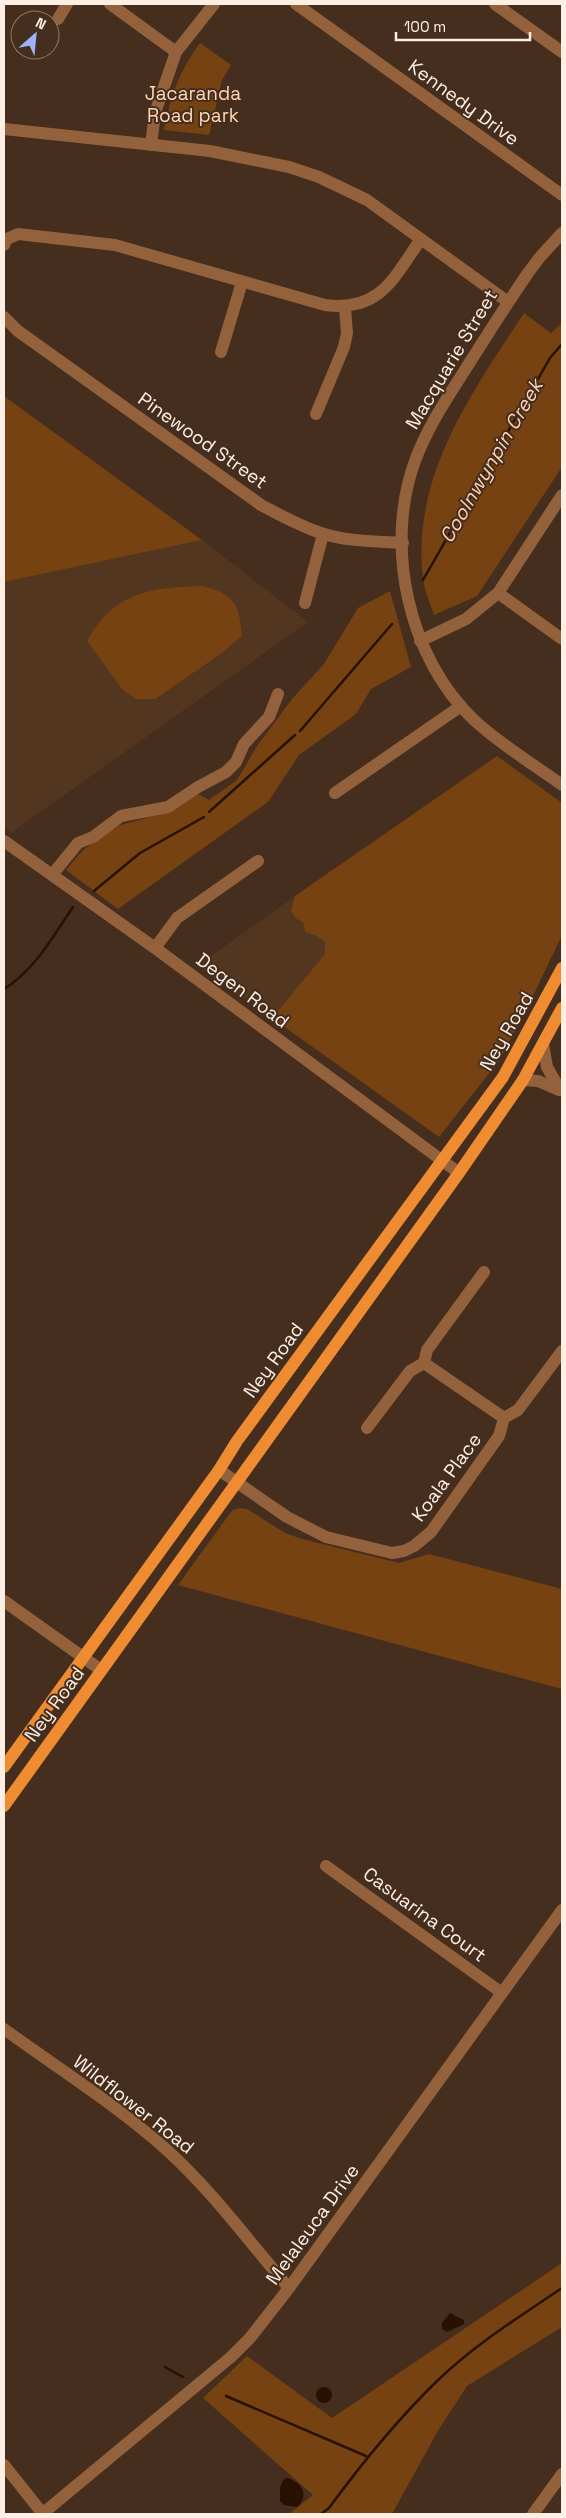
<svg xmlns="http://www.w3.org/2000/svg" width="566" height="2518" font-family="'Space Grotesk',sans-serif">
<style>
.built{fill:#52361f}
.green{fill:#764211}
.water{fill:#281100}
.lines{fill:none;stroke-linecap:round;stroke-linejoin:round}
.stream{stroke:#281100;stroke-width:2.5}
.minor{stroke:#93623c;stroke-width:12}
.major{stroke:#ef8c31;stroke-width:12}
.labels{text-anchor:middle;stroke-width:4;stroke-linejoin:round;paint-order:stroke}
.park-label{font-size:19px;fill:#ffd6b7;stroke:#452e1d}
.street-label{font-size:19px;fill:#feefe4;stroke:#452e1d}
.water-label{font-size:20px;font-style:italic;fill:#fcd3b5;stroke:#452e1d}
</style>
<rect width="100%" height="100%" fill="#452e1d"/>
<!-- built -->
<g class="built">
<path d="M202 540 308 622 11 833 4 827V582Z"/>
<path d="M333 869 388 911 272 1018 197 966Z"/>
</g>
<!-- green -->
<g class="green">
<path d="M200 43 231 65 222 80 209 135 164 130C171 94 179 72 200 43Z"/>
<path d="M524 313 551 333 562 323V467L477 596 434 615C430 603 424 590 423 578 411 477 471 394 524 313Z"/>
<path d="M4 396 202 540 4 582Z"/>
<path d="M203 586C235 595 239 604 242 636L222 653 155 699H136L122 689 87 641C113 592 152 587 203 586Z"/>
<path d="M390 591 411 667 371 689 356 714 299 755 268 802 118 909 66 870 83 850 117 826 172 811 198 794 209 800 237 780 257 746 292 699 324 664 358 608Z"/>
<path d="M497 756 562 803V935L525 1013 498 1062 439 1137 272 1018 325 954V942L317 936 305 932 303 922 295 918 291 910 295 896Z"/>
<path d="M240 1508 247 1509 285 1533 302 1539 399 1563 429 1554 562 1589V1689L178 1585 228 1516 233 1510Z"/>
<path d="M562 2263V2327L467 2386 439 2429 392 2514H289L313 2495 203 2398 247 2356 332 2418Z"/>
</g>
<!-- water -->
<g class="water">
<path d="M450 2313 464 2320V2324L447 2332 442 2329V2323Z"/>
<circle cx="324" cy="2395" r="8"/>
<path d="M287 2478C302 2482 310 2496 297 2507L284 2505 280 2501V2488L283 2480Z"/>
</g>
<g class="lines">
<!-- stream -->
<g class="stream">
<path d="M423 580 550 358 562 344"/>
<path d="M300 731 392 624"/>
<path d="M209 812 295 735"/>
<path d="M94 891 140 853 204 817"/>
<path d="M4 989C35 970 53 936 73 907"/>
<path d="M165 2367 183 2377"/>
<path d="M226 2396 366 2456"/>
<path d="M321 2514 329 2508C362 2463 397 2420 437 2381 474 2345 519 2317 562 2288"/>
</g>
<!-- minor -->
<g class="minor">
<path d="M110 4 176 52"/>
<path d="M296 4 562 195"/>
<path d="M495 4 562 52"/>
<path d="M58 19 67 4"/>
<path d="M4 129 210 151 289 167 319 177 367 200 508 302"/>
<path d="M151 145 155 113 176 52 214 4"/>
<path d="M562 233 540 257 528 273C508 302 489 332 470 362 450 394 428 425 415 461 384 545 408 658 474 720 501 745 533 764 562 785"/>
<path d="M4 245 7 239 18 234 115 245 325 305C380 312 393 279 421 239"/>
<path d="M4 317 18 331 261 505C280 515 300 526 321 533 347 542 377 541 403 543"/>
<path d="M221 352 242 282"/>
<path d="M316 414 344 347 347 333 345 308"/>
<path d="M498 593 562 639"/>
<path d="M305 603 323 534"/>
<path d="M420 641 466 619 498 593 562 495"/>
<path d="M335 793 461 706"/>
<path d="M4 841 155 948 459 1173"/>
<path d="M52 875 78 843 93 837 121 816 168 807 198 787 226 772 236 762 244 744 269 717 278 694"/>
<path d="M155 948 177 918 258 861"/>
<path d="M543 1044 547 1067 560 1090"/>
<path d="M523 1080 538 1081 559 1090"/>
<path d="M484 1272 427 1350 424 1363 504 1418"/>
<path d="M367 1428 410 1371 424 1363"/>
<path d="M219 1470 287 1517 326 1537 392 1553 404 1551 414 1546 431 1532 499 1436 504 1418 518 1410 562 1351"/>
<path d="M4 1601 101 1670"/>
<path d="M326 1866 502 1993"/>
<path d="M4 2029C59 2069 118 2106 168 2151 213 2192 250 2243 289 2288"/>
<path d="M4 2465 43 2514"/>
<path d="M42 2514 231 2357 250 2338 289 2288 562 1910"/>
<path d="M533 2514 562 2474"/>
</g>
<!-- major -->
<g class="major">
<path d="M4 1767 219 1470 237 1441 503 1077 562 968"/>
<path d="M4 1806 459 1173 523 1080 562 1008"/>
</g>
</g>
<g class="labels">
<!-- park labels -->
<g class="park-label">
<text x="193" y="100">Jacaranda<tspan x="193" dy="22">Road park</tspan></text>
</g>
<!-- street labels -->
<g class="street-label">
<text transform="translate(464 102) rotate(36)" y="7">Kennedy Drive</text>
<text transform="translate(451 359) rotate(-59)" y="7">Macquarie Street</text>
<text transform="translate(203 440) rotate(35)" y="7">Pinewood Street</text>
<text transform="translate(243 990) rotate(37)" y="7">Degen Road</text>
<text transform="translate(506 1031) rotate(-60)" y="7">Ney Road</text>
<text transform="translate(273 1360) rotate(-54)" y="7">Ney Road</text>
<text transform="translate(446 1477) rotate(-54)" y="7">Koala Place</text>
<text transform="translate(54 1704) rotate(-54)" y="7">Ney Road</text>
<text transform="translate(425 1914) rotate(36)" y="7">Casuarina Court</text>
<text transform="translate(134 2104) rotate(38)" y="7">Wildflower Road</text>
<text transform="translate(312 2224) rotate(-54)" y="7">Melaleuca Drive</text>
</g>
<!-- water labels -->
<g class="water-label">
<text transform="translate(491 461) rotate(-60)" y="7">Coolnwynpin Creek</text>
</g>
</g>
<!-- border -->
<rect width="566" height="2518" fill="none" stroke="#feefe4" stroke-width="10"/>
<!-- north arrow -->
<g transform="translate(35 35) rotate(27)"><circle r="24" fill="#452e1d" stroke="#8f7b6d"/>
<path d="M0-4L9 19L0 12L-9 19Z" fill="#9ab5fd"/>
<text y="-8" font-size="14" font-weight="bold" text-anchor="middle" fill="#feefe4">N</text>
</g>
<!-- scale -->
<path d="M396 32v8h134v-8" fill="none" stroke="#feefe4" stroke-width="2.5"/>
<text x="404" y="32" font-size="15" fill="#feefe4" stroke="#452e1d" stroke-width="4" paint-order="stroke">100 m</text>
</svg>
